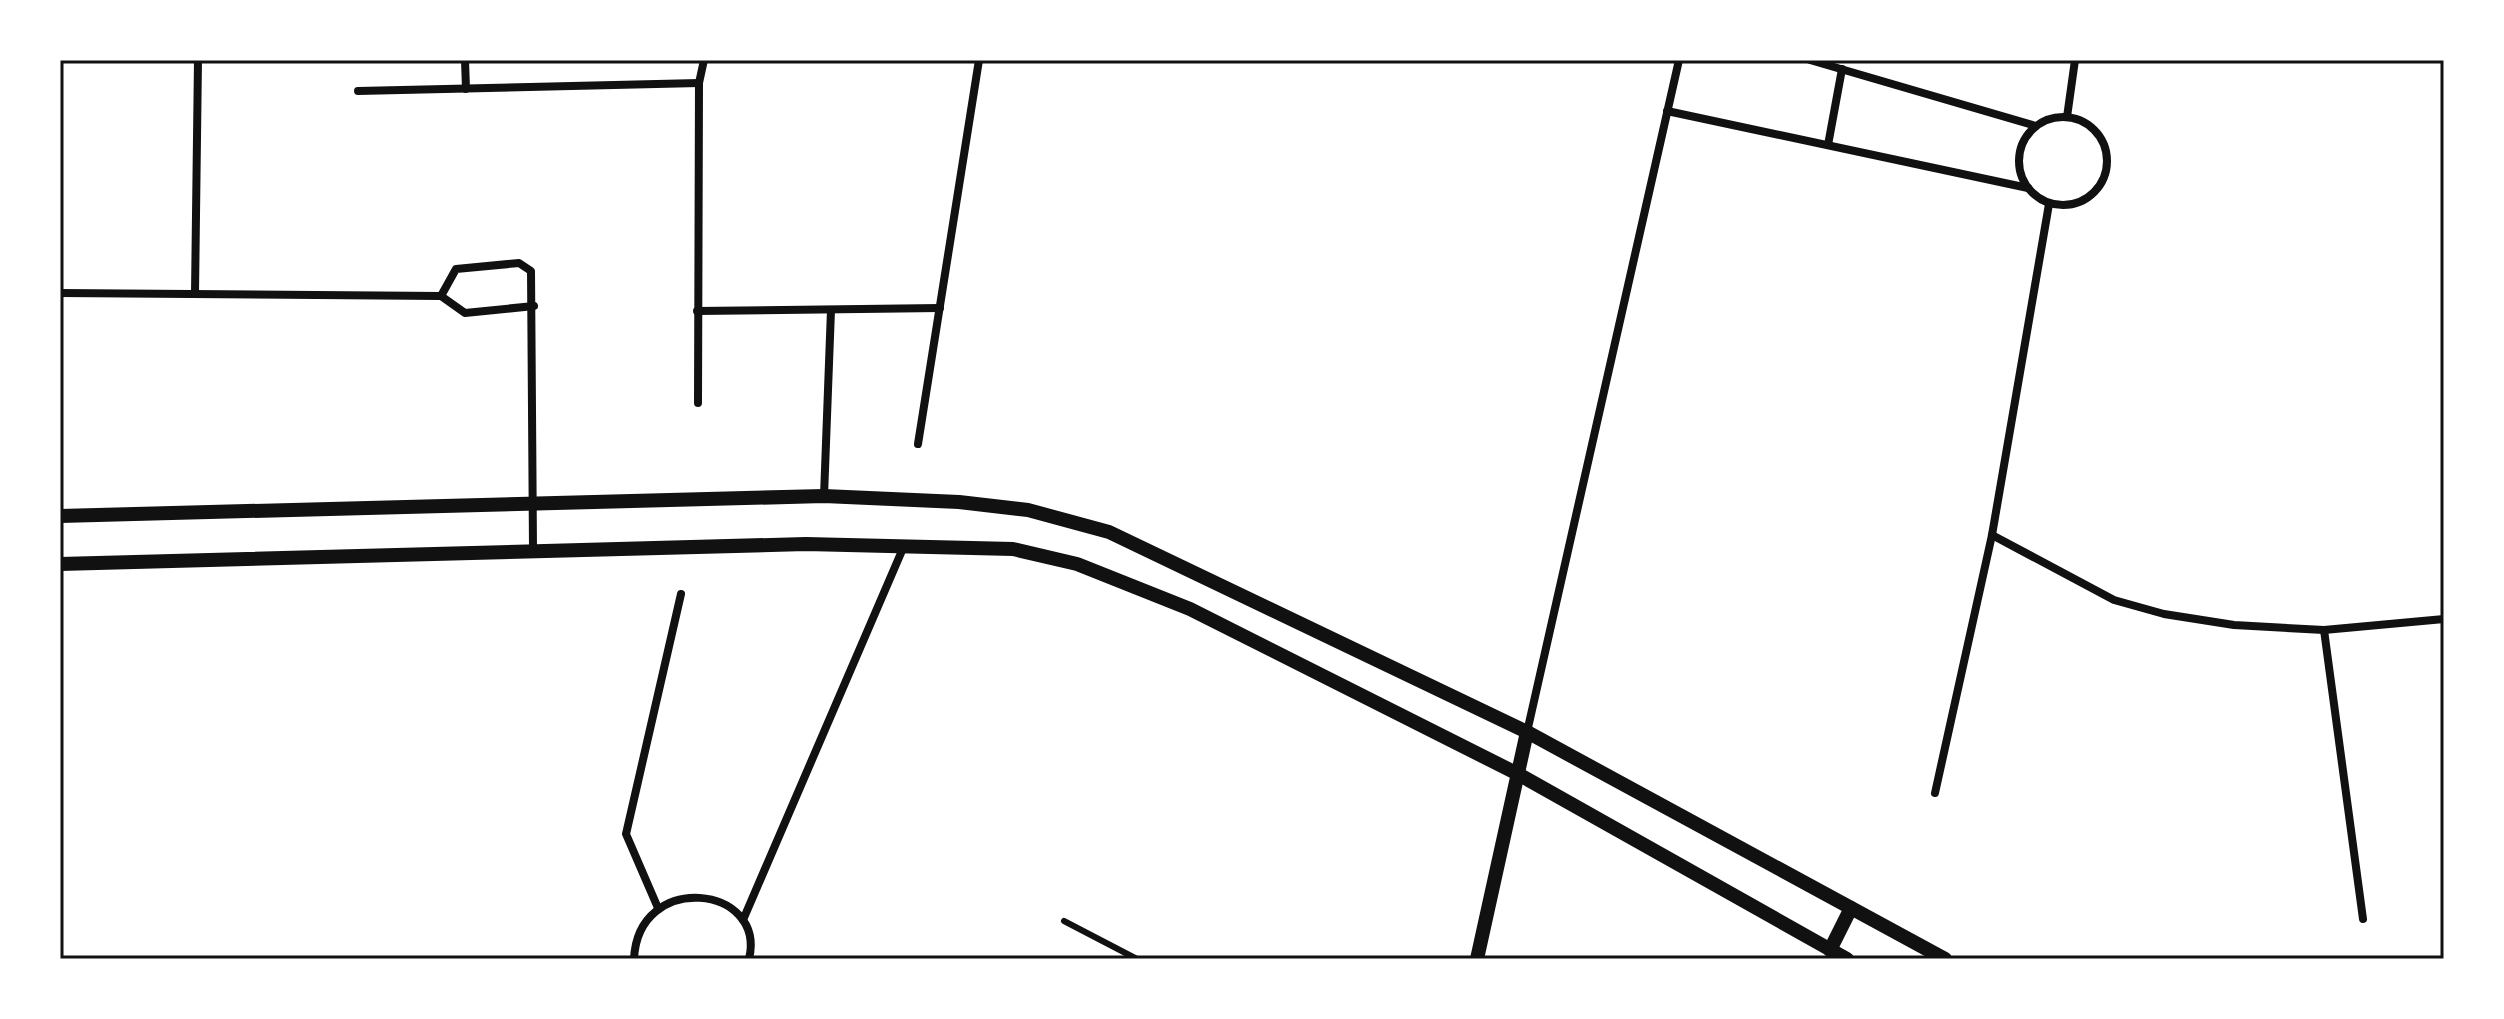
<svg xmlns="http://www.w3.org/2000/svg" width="2504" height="1019" font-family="'DM Sans',sans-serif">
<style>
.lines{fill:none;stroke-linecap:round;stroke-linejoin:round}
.service{stroke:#111;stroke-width:6}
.minor{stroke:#111;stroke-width:8}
.tertiary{stroke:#111;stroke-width:14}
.neatline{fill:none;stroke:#111;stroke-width:3}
</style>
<rect width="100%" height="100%" fill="#fff"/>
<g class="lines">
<!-- service -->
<path class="service" d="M1064 921 1137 959"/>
<!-- minor -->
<g class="minor">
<path d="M465 60 466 89"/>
<path d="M1810 60 2036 126"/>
<path d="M358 91 699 83"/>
<path d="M1667 111 2028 188"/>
<path d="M2067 117 2075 60"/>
<circle cx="2063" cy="161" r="44"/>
<path d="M1828 145 1842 69"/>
<path d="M60 293 441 296 465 313 534 306"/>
<path d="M195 293 198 60"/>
<path d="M441 296 456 269 519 263 531 271 533 549"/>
<path d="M697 311 940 308"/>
<path d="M698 403 699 83 704 60"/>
<path d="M918 444 979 60"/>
<path d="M824 496 831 310"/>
<path d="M1992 535 2114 600 2164 614 2234 625 2324 630 2444 619"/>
<path d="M2324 630 2363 919"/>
<path d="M1527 732 1679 60"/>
<path d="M1935 793 1992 535 2049 204"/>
<path d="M658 908 626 834 681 594"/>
<path d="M743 920 904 546"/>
<path d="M634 959C638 870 767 885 749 959"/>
</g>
<!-- tertiary -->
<g class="tertiary">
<path d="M60 516 824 496 959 502 1028 510 1109 532 1527 732 1945 959"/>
<path d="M60 564 806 544 1013 549 1077 564 1190 609 1518 774 1847 959"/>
<path d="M1830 950 1851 908"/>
<path d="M1477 959 1527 732"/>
</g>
</g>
<!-- border -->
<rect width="2504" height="1019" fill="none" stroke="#ffffff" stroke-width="124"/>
<rect x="62" y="62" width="2380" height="895" class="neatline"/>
</svg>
